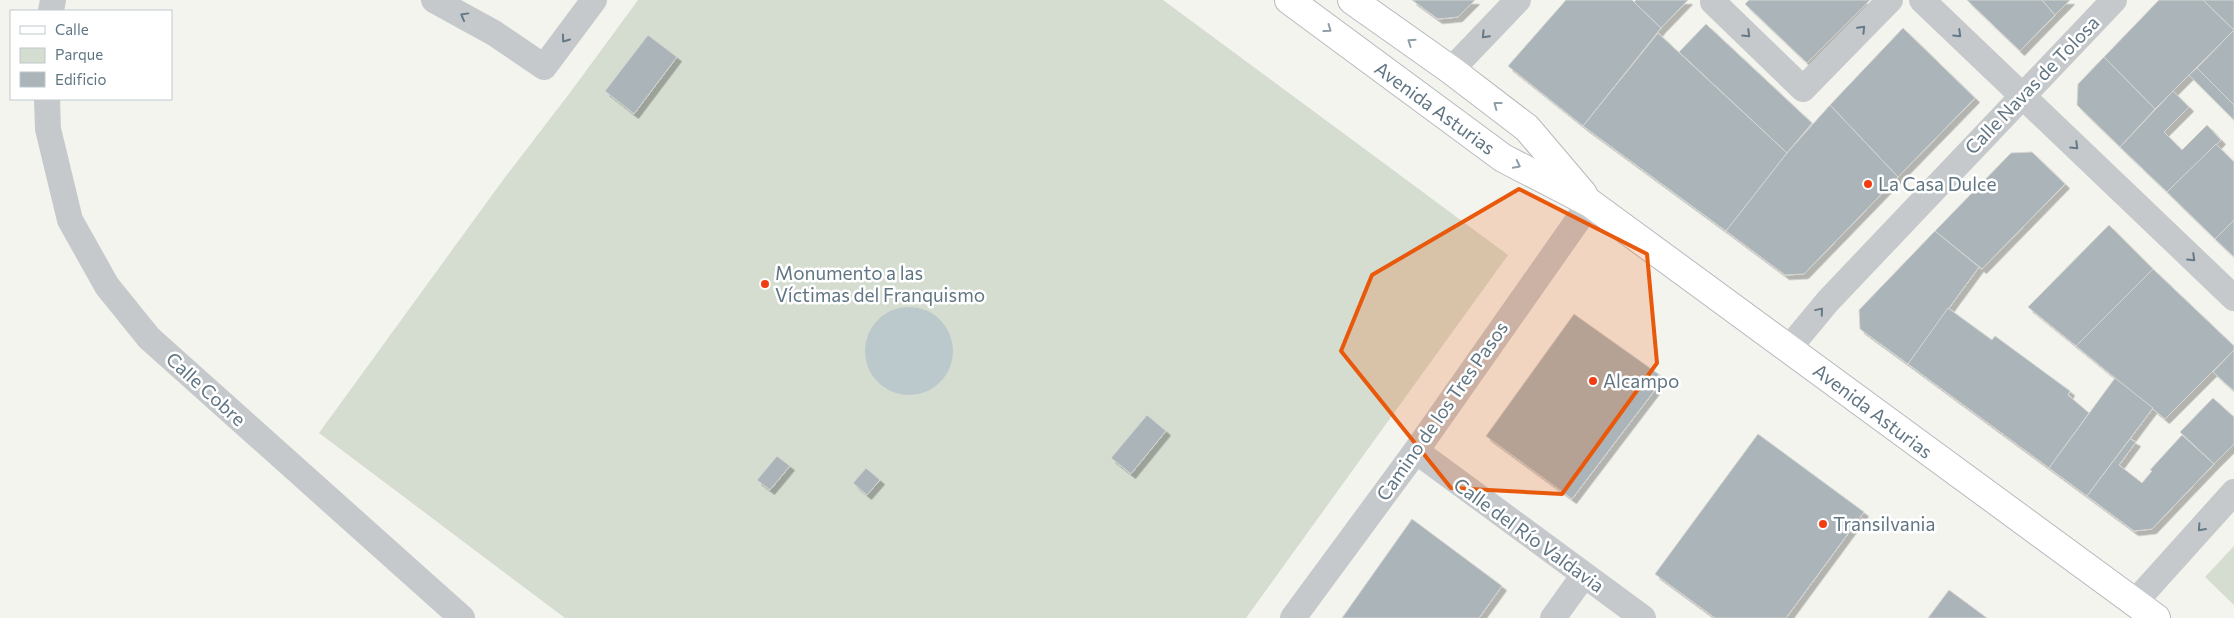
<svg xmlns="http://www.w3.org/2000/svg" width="2234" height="618" font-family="Commissioner,sans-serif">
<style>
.green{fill:#d5dcd0}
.water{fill:#bbc9cd}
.building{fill:#abb4b8;stroke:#d5d5d2;filter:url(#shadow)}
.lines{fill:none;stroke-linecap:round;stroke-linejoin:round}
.primary-casing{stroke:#b6babe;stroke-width:30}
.minor{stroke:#c6c9cc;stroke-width:26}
.primary{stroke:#fff;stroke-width:28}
.oneway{stroke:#657987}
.oneway2{stroke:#909ea8}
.marked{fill:#e8590c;fill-opacity:0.2;stroke:#e8590c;stroke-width:4;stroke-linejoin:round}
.poi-dot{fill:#f23c11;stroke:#fff;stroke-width:2}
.labels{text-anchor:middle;stroke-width:5;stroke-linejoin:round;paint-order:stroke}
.street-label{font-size:19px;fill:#607583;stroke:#fff}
.poi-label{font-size:19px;fill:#607583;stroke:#fff;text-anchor:start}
</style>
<defs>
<filter id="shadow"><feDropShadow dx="4.5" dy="4.5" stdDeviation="0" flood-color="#0004"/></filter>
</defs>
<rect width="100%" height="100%" fill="#f4f4ef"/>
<!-- green -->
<g class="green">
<path d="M638 0H1163L1508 255 1246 618H565L319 433 503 180 572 90Z"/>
<path d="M2234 546V605L2205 577Z"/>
</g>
<!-- water -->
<circle class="water" cx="909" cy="351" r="44"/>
<!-- building -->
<g class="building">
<path d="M1412 0H1475L1458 17 1438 19Z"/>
<path d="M1566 0H1632L1661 28 1583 126 1508 66Z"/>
<path d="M1636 0H1688L1661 28 1634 2Z"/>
<path d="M1749 0H1870L1807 63 1745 4Z"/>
<path d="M1967 0H2042L2055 15 2020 51Z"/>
<path d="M2042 0H2070L2055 15Z"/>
<path d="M2159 0H2203L2234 30 2155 109 2104 57Z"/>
<path d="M2203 0H2234V105L2197 68 2234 30Z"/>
<path d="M1706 24 1812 123 1787 153 1679 52Z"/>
<path d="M1903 28 1975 98 1898 177 1830 105Z"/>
<path d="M1658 33 1787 153 1726 231 1583 126Z"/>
<path d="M648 35 677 57 634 114 605 91Z"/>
<path d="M2104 57 2155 109 2120 147 2077 105 2078 84Z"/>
<path d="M2197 68 2234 105V120L2189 75Z"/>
<path d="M2173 91 2189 107 2164 132 2182 150 2207 125 2221 140 2167 192 2120 147Z"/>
<path d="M1830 105 1898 177 1804 274 1785 275 1726 231 1787 153Z"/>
<path d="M2216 144 2234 162V220L2215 239 2167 192Z"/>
<path d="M2032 152 2065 184 1982 269 1935 231 2011 153Z"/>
<path d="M2234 220V257L2215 239Z"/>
<path d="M2109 225 2153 269 2076 346 2028 307Z"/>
<path d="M1935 231 1979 267 1908 364 1860 329 1859 310Z"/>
<path d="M2153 269 2234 346V350L2165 419 2076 346Z"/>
<path d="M1948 308 1992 340 1995 336 2070 391 2068 395 2089 413 2049 468 1908 364Z"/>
<path d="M1574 314 1664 378 1572 499 1486 436Z"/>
<path d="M2234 350V391L2213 372Z"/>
<path d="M2115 378 2153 408 2087 496 2049 468Z"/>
<path d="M2213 398 2234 417V444L2214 464 2180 432Z"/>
<path d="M1147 415 1166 431 1131 474 1111 458Z"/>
<path d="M1758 434 1864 512 1786 618H1715L1655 574Z"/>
<path d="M2182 435 2214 464 2152 529 2134 531 2087 496 2130 439 2136 442 2119 465 2142 483 2152 471 2150 470Z"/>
<path d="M777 456 790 466 770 490 757 480Z"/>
<path d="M866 468 880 480 867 495 853 483Z"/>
<path d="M1412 519 1502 586 1479 618H1342Z"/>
<path d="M1949 590 1987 618H1928Z"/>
</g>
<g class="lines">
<!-- primary casing -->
<g class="primary-casing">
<g id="primary">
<path d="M1289 0 1503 158 1590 203 2156 618"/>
<path d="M1352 0 1451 70 1527 128 1583 194"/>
</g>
</g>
<!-- minor -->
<g class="minor">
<path d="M434 0 494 33 544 67 594 0"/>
<path d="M1715 0 1713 2 1803 89 1890 0"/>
<path d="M1922 0 2234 298"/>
<path d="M51 11 53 0"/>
<path d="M1451 70 1518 0"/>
<path d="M47 99 48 129 70 220 107 286 149 338 462 618"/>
<path d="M1789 348 1828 301 2114 0"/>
<path d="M1416 451 1643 618"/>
<path d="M2135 602 2234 492"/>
<path d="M1293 618 1416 451 1590 203"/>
<path d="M1553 618 1584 575"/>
</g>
<!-- primary -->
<use href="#primary" class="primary"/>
</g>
<!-- one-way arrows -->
<defs><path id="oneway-chevron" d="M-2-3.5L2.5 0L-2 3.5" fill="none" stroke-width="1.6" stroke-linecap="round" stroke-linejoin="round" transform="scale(1.25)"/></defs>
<g class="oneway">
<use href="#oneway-chevron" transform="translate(464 16) rotate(-151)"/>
<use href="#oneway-chevron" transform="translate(1862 29) rotate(-46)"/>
<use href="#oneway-chevron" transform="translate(1747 34) rotate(44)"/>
<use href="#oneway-chevron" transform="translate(1958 34) rotate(44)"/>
<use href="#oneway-chevron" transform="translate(1485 35) rotate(134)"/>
<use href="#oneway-chevron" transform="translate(565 39) rotate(126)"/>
<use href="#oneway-chevron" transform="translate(2075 146) rotate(44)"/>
<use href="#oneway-chevron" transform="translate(2192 258) rotate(44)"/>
<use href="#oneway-chevron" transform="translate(1820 311) rotate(-50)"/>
<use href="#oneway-chevron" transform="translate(2201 528) rotate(132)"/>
</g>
<g class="oneway2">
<use href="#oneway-chevron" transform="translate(1328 29) rotate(36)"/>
<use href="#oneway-chevron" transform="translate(1411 42) rotate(-145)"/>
<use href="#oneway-chevron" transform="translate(1497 105) rotate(-143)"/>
<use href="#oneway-chevron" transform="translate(1517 165) rotate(27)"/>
</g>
<!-- marked area -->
<path class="marked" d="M1519 189 1647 254 1657 363 1562 494 1451 488 1341 351 1372 275Z"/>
<!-- markers -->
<g class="poi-dot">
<circle cx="1868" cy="184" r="5"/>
<circle cx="765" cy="284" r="5"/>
<circle cx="1593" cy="381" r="5"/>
<circle cx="1823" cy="524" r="5"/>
</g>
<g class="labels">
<!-- street labels -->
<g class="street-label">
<text transform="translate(2032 85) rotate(-46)" y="7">Calle Navas de Tolosa</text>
<text transform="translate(1435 108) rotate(36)" y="7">Avenida Asturias</text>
<text transform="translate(206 389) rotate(42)" y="7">Calle Cobre</text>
<text transform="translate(1442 411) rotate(-55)" y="7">Camino de los Tres Pasos</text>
<text transform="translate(1873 411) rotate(37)" y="7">Avenida Asturias</text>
<text transform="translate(1529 535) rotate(36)" y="7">Calle del Río Valdavia</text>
</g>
<!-- poi labels -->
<g class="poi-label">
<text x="1878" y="191">La Casa Dulce</text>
<text x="775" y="280">Monumento a las<tspan x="775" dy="22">Víctimas del Franquismo</tspan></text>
<text x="1603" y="388">Alcampo</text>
<text x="1833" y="531">Transilvania</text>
</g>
</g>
<!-- legend -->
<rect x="10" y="10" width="162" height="90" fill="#ffffff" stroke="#bfc8cd"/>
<rect x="20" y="26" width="25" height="8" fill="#ffffff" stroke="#bfc8cd"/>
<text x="55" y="35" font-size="15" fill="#607583">Calle</text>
<rect x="20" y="48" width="25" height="15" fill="#d5dcd0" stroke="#bfc8cd"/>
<text x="55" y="60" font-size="15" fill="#607583">Parque</text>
<rect x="20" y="72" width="25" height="15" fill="#abb4b8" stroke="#bfc8cd"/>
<text x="55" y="85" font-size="15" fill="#607583">Edificio</text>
</svg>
